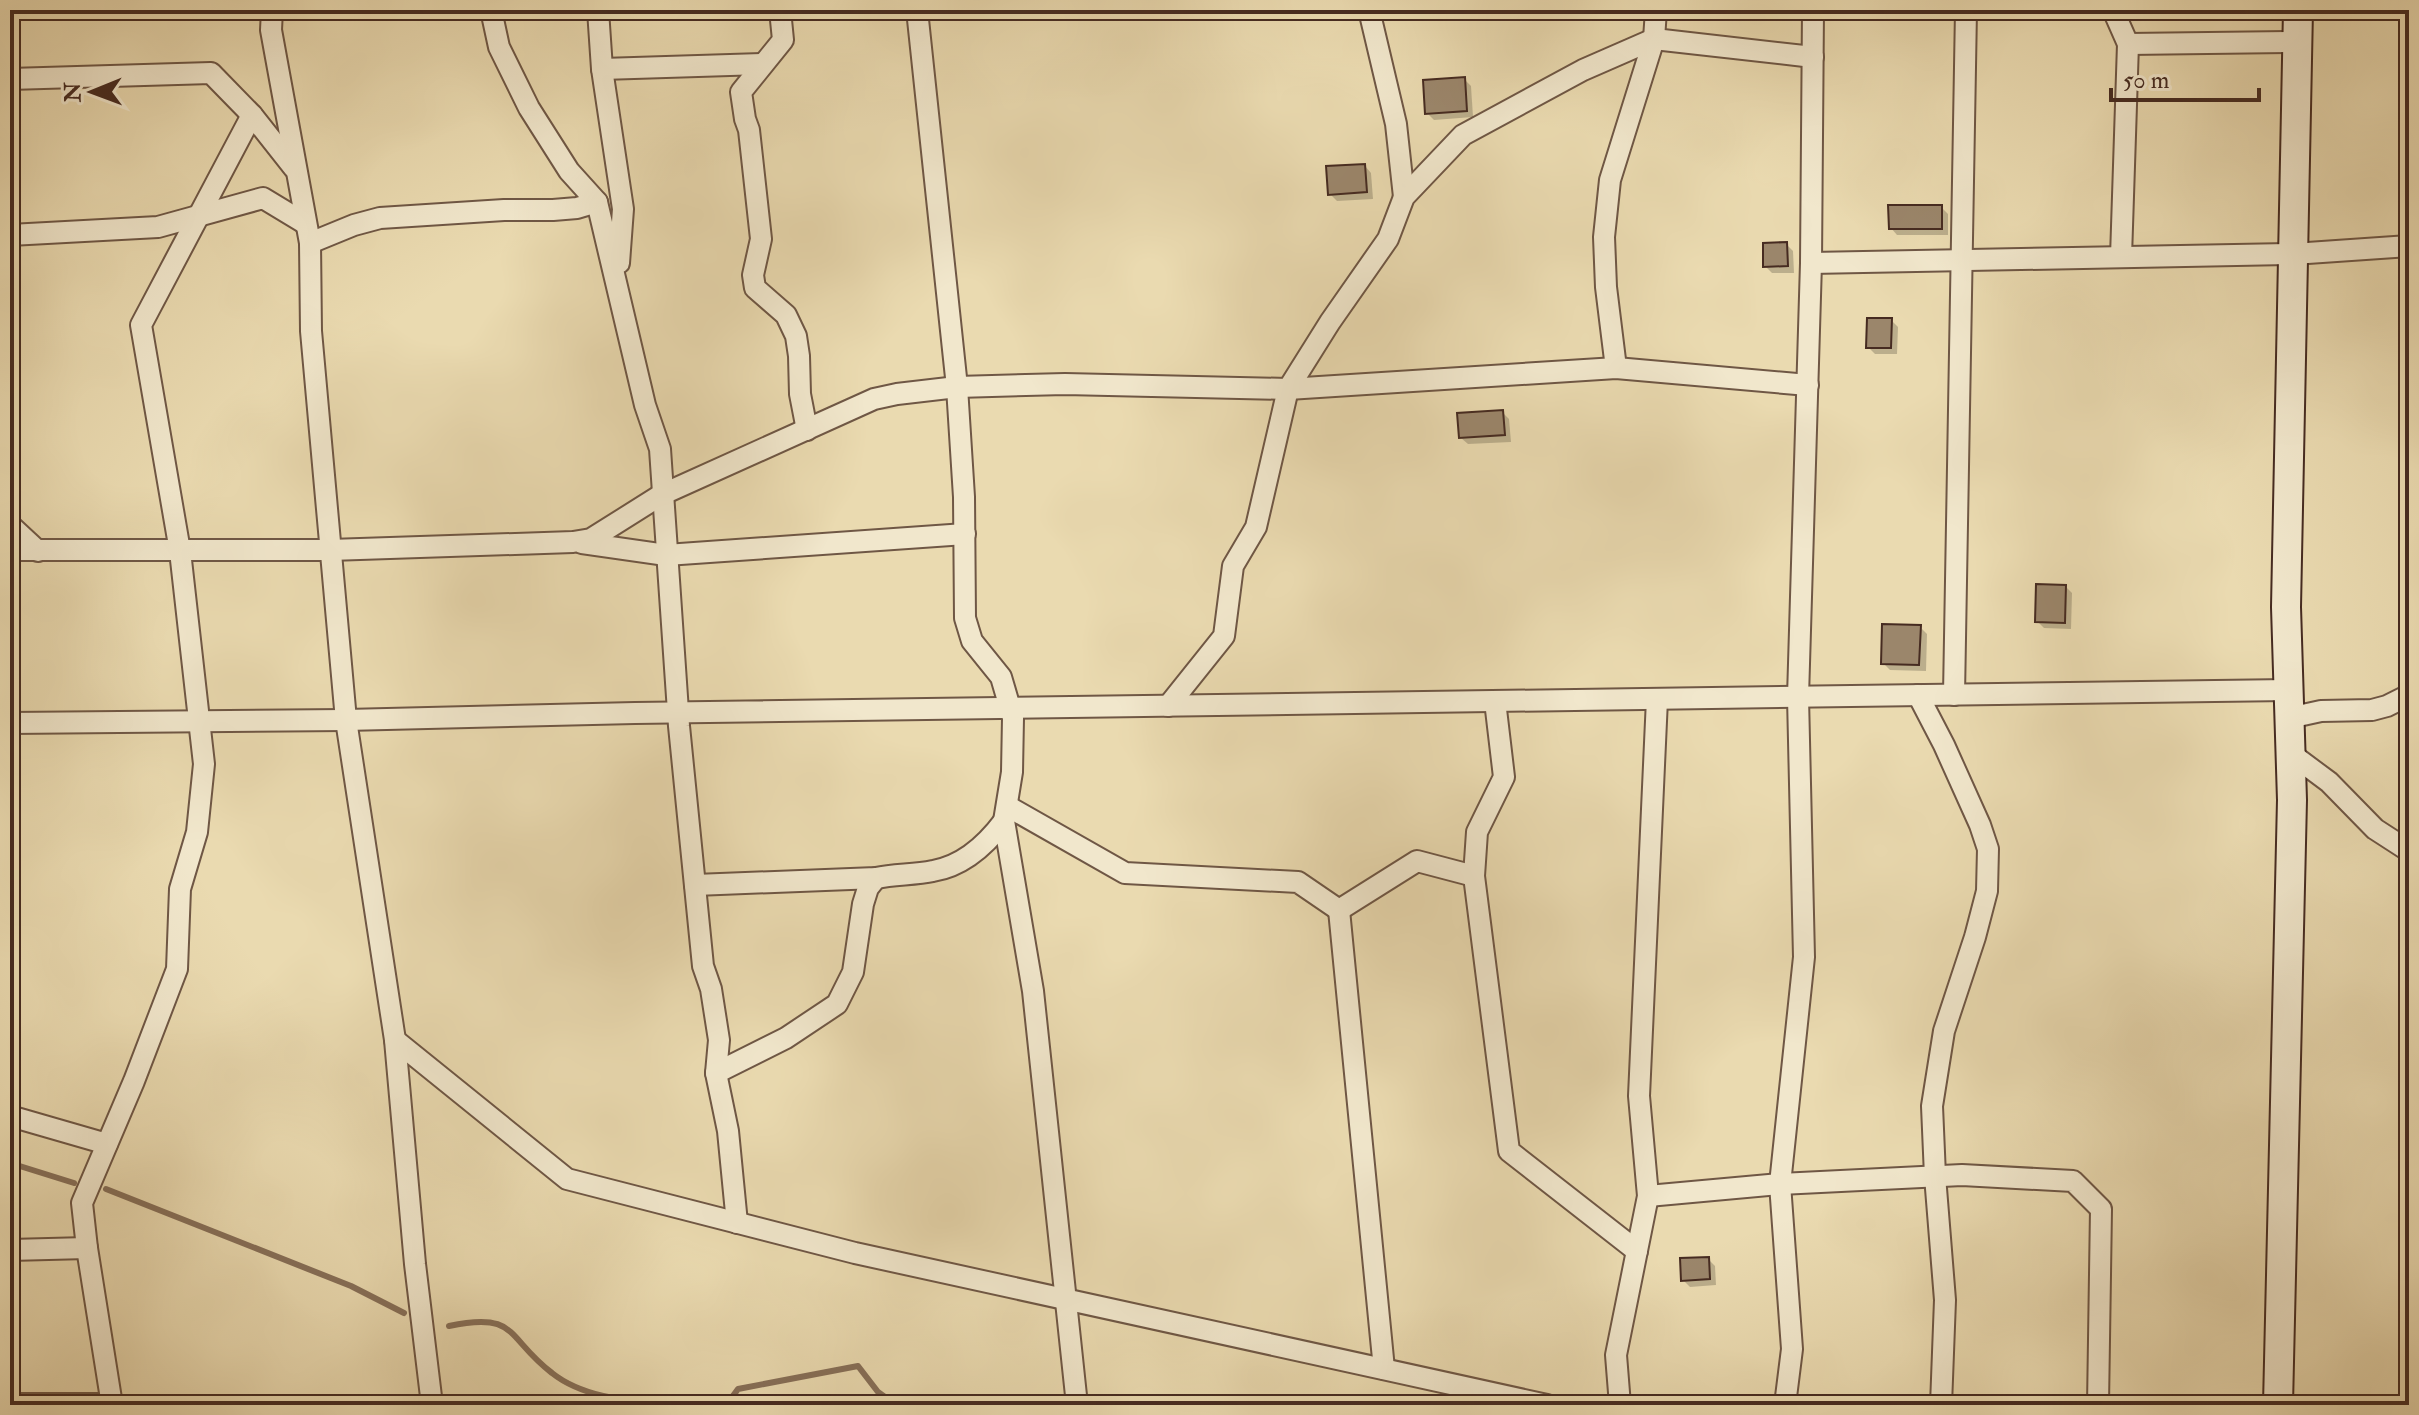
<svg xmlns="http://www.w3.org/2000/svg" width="2419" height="1415" font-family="'IM FELL Double Pica',serif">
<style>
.shadow{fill:#0003}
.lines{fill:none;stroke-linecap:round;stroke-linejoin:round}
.stream{stroke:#877059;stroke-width:6}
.building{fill:#9b866b;stroke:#462b21;stroke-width:2}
.street-casing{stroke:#6f5745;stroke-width:24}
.secondary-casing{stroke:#462b21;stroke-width:32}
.street{stroke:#f1e7cc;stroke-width:20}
.secondary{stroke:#f1e7cc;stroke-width:28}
</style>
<rect width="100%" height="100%" fill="#eadab0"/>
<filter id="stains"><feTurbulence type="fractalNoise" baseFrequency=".0025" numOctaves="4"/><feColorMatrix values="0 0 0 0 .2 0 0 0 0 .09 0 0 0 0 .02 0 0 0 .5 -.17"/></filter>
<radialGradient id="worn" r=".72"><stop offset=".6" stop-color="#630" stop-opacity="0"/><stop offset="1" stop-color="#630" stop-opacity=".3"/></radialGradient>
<!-- shadow -->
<g class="shadow">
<path d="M2174 10H2202V13H2177Z"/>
<path d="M1464 79 1471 86 1473 117 1434 120 1427 113Z"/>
<path d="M1365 166 1371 173 1373 199 1337 201 1330 194Z"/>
<path d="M1941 207 1948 214V235H1897L1891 228Z"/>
<path d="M1786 244 1793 251 1794 273H1772L1765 266Z"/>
<path d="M1891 320 1898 327 1897 354H1875L1868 347Z"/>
<path d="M1502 412 1509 419 1511 442 1468 444 1461 438Z"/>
<path d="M2065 586 2072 593 2071 629 2044 628 2037 621Z"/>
<path d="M1920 627 1927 634 1926 671 1890 670 1883 663Z"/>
<path d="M1708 1259 1715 1266 1716 1285 1690 1287 1683 1280Z"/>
</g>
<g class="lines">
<!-- stream -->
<g class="stream">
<path d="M10 1163 74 1183"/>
<path d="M106 1189 351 1286 404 1313"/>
<path d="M449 1326C518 1311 506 1338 552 1373 582 1397 627 1401 664 1405"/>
<path d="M695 1405 730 1400 738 1389 858 1366 878 1392 896 1405"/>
</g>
</g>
<!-- building -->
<g class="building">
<path d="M1465 77 1467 111 1425 114 1423 80Z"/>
<path d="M1365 164 1367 192 1328 195 1326 166Z"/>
<path d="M1888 205H1942V229H1889Z"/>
<path d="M1787 242 1788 266 1763 267V243Z"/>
<path d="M1867 318H1892L1891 348H1866Z"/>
<path d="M1503 410 1505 435 1459 438 1457 413Z"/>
<path d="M2036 584 2066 585 2065 623 2035 622Z"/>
<path d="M1882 624 1921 625 1919 665 1881 664Z"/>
<path d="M1709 1257 1710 1279 1681 1281 1680 1258Z"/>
</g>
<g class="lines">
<!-- street casing -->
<g class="street-casing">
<g id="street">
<path d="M272 10 271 30 310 243 311 331 346 720 395 1040 415 1264 432 1405"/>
<path d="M491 10 499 47 529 108 569 171 597 202 645 405 660 449 679 726 703 966 711 989 719 1040 716 1073 728 1131 737 1223"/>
<path d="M598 10 602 69 623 209 619 263"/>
<path d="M780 10 783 40 741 92 745 119 749 130 761 239 753 275 755 288 786 315 796 336 799 356 800 394 807 430"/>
<path d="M917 10 957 387 964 497 965 618 972 641 1001 677 1013 718 1012 772 1004 821 1033 991 1077 1405"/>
<path d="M1369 10 1396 124 1404 197"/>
<path d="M2113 10 2128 44 2121 257"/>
<path d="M2128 44 2298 42"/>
<path d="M602 69 762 64"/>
<path d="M10 79 211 73 252 115 294 168"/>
<path d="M10 235 158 227 263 198 306 224"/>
<path d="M310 243 354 225 380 218 504 210H553L577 208 597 202"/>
<path d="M1811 263 2293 254 2409 246"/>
<path d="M1616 368 1606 287 1604 237 1610 180 1654 39 1656 10"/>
<path d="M10 525 38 551"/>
<path d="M582 543 666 555 965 534"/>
<path d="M10 550H330L573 542 591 539 661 495 874 399 897 394 957 387 1065 384 1288 389 1616 368 1808 385"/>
<path d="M1918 695 1944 745 1980 825 1988 849 1987 891 1975 937 1944 1031 1932 1106 1935 1176 1945 1300 1941 1405"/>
<path d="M1954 695 1966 10"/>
<path d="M1495 701 1504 777 1477 832 1474 876 1509 1151 1637 1251"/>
<path d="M1168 706 1224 636 1233 566 1256 527 1288 389 1330 322 1388 239 1404 197 1463 135 1583 70 1654 39 1813 57"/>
<path d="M2289 718 2321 711 2372 710 2387 706 2409 695"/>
<path d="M10 723 346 720 635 713 2288 690"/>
<path d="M2290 753 2329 782 2375 829 2409 851"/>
<path d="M1007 806 1125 873 1298 882 1339 910 1417 861 1474 876"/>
<path d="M695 885 876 878C895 874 914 875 933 871 963 866 986 845 1004 821"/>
<path d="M1339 910 1384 1369"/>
<path d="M395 1040 567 1179 855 1253 1547 1405"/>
<path d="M716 1073 786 1038 837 1004 853 972 863 904 868 888 876 878"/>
<path d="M10 1116 107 1144"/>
<path d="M1648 1196 1780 1184 1962 1175 2073 1181 2101 1209 2098 1405"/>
<path d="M10 1250 87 1248"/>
<path d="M10 1404H112"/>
<path d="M112 1405 87 1248 82 1203 134 1081 177 969 180 889 197 832 204 764 180 551 141 325 252 115"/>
<path d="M1620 1405 1616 1355 1648 1196 1639 1096 1657 699"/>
<path d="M1785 1405 1792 1349 1780 1184 1804 957 1798 697 1811 263 1813 10"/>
</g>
</g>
<!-- secondary casing -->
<g class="secondary-casing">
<path id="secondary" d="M2278 1405 2292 800 2286 607 2298 10"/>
</g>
<!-- street -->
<use href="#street" class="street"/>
<!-- secondary -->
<use href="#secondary" class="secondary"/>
</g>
<!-- margin -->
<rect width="2419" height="1415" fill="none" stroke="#eadab0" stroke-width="40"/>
<rect x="12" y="12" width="2395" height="1391" fill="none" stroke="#462b21" stroke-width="4"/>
<rect x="20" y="20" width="2379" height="1375" fill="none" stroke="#462b21" stroke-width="2"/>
<!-- north arrow -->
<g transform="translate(92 92) rotate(269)" stroke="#f1e7cc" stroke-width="6" paint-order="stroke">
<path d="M0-6L14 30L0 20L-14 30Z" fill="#462b21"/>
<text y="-12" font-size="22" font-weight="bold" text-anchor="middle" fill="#462b21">N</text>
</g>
<!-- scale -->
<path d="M2111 88v12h148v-12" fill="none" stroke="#462b21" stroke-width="4"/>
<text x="2123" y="88" font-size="24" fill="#462b21" stroke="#f1e7cc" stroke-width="6" paint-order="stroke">50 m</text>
<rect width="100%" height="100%" filter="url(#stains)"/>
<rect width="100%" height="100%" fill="url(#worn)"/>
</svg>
